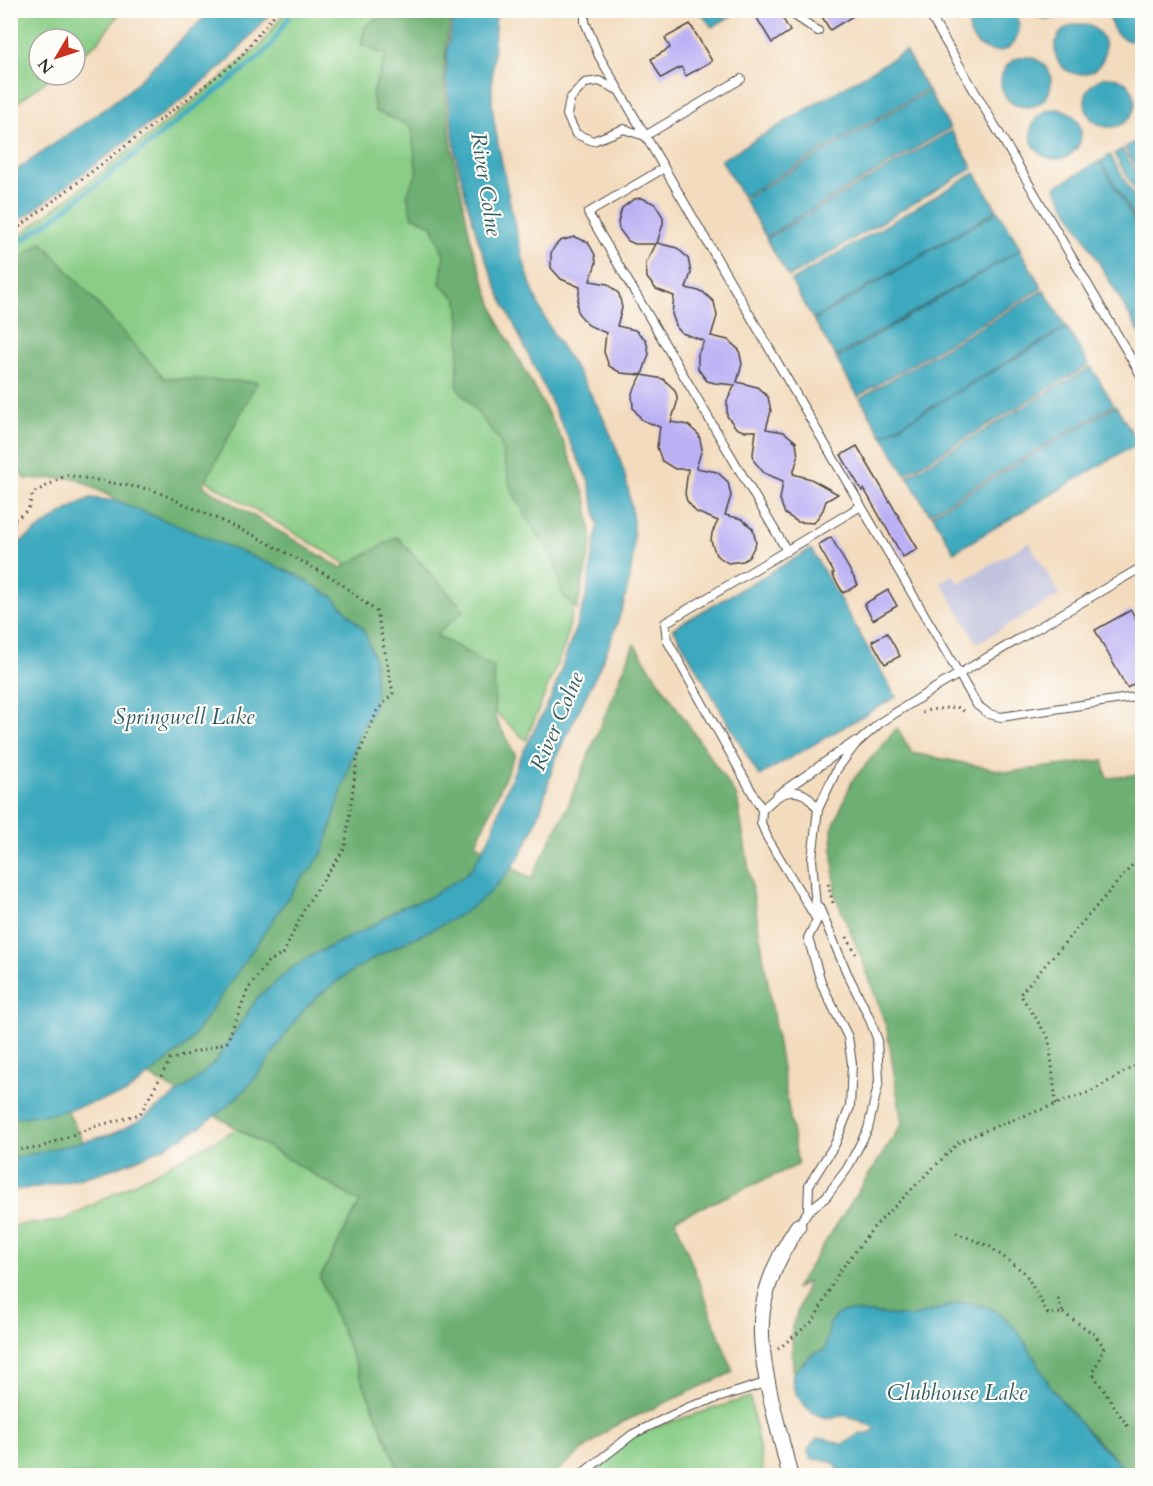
<svg xmlns="http://www.w3.org/2000/svg" width="1153" height="1486" font-family="Cardo,serif">
<style>
.industrial{fill:#c1c2dd}
.green{fill:#89cd86;stroke:#5a7c58;stroke-width:1.5}
.forest{fill:#6eb073;stroke:#4c6e4f;stroke-width:1.5}
.water{fill:#3ea9be;stroke:#346a74;stroke-width:1.5}
.lines{fill:none;stroke-linecap:round;stroke-linejoin:round}
.stream{stroke:#3ea9be;stroke-width:5}
.building{fill:#bbb0f4}
.lane-casing{stroke:#494541;stroke-width:10}
.street-casing{stroke:#494541;stroke-width:17}
.path{stroke:#494541;stroke-width:3;stroke-dasharray:1.5 4.5;stroke-linecap:butt}
.lane{stroke:#fff;stroke-width:8}
.street{stroke:#fff;stroke-width:15}
.labels{text-anchor:middle;stroke-width:4.5;stroke-linejoin:round;paint-order:stroke}
.water-label{font-size:22px;font-style:italic;fill:#335d66;stroke:#fdfcf7}
</style>
<rect width="100%" height="100%" fill="#fdfcf7"/>
<filter id="ink" filterUnits="userSpaceOnUse"><feTurbulence type="fractalNoise" baseFrequency=".0167" numOctaves="2"/><feDisplacementMap in="SourceGraphic" scale="12" xChannelSelector="R" yChannelSelector="G"/><feConvolveMatrix kernelMatrix="1 2 1 2 8 2 1 2 1" color-interpolation-filters="sRGB"/></filter>
<filter id="wash" filterUnits="userSpaceOnUse"><feTurbulence type="fractalNoise" baseFrequency=".008" numOctaves="4" result="noise"/><feDisplacementMap in="SourceGraphic" scale="24" xChannelSelector="R" yChannelSelector="G"/><feGaussianBlur stdDeviation="1.35" result="paint"/><feColorMatrix in="noise" values="0 0 0 0 0 0 0 0 0 0 0 0 0 0 0 0 0 1.4 0 .05"/><feComposite in="paint" operator="in"/></filter>
<g filter="url(#wash)">
<rect width="100%" height="100%" fill="#f3dbbd"/>
<!-- industrial -->
<path class="industrial" d="M1029 542 1060 595 977 643 941 582 953 574 959 583Z"/>
<!-- green -->
<g class="green">
<path d="M11 10H121V11L98 42 75 59V39H39V75H54L11 107Z"/>
<path d="M285 11H397L574 604 565 644 526 740 488 706 423 632 342 561 210 483 143 412 11 281V242L180 112 261 45Z"/>
<path d="M237 1129 360 1202 320 1278 401 1475 11 1476V1226L62 1221Z"/>
<path d="M750 1397 764 1475 586 1476 633 1434Z"/>
</g>
<!-- forest -->
<g class="forest">
<path d="M388 11H452L446 44 444 81 452 147 472 246 498 321 564 443 587 501 592 542 577 609 562 594 553 556 532 526 511 489 500 441 457 387 460 322 458 300 440 284 444 255 432 225 412 216 407 194 417 173 411 126 375 111 372 95 386 55 361 45 365 26Z"/>
<path d="M42 242 164 378 257 382 203 486 341 568 397 537 464 610 436 635 494 667 495 718 515 754 476 844 531 879 567 808 634 644 737 797 798 1165 675 1219 733 1372 612 1427 552 1475H401L320 1278 360 1202 131 1065 347 621 75 478 25 479 11 458V265Z"/>
<path d="M897 728 912 753 1009 772 1103 760 1107 778 1142 774V1475H1133L1127 1471 1077 1420 1053 1389 963 1302 910 1317 849 1311 825 1350 812 1354 793 1374 792 1327 808 1281 795 1289 902 1124 887 1029 863 962 835 895 832 830 852 781Z"/>
<path d="M63 1103 84 1143 11 1165V1114Z"/>
</g>
<!-- water -->
<g class="water">
<path d="M211 11H272L228 61 183 99 11 227V174L96 115 128 91Z"/>
<path d="M454 11H496C495 41 491 72 492 102 493 122 498 143 502 163 511 207 519 254 535 296 546 326 564 350 580 376 615 432 640 497 632 564 623 630 588 690 560 749 550 770 547 793 539 814 530 840 515 867 496 886 468 916 435 928 399 945 372 958 344 975 321 994 293 1016 281 1045 260 1072 205 1143 97 1183 11 1190V1159L113 1134 139 1121 193 1082 216 1061 257 998 291 969 309 957 372 926 400 908 428 898 464 876 472 868 492 833 502 801 518 762 552 696 586 598 598 524 589 482 500 295 480 245 467 202 456 155 446 80 447 52Z"/>
<path d="M740 11 712 27 699 11V10Z"/>
<path d="M975 11H1013C1019 19 1021 27 1017 37 1003 69 952 41 975 11Z"/>
<path d="M1030 11H1068C1056 21 1041 22 1030 11Z"/>
<path d="M1111 11H1142V41C1123 44 1107 31 1111 11Z"/>
<circle cx="1080" cy="49" r="25"/>
<path d="M905 51 927 89 743 197 721 160Z"/>
<circle cx="1026" cy="82" r="25"/>
<circle cx="1110" cy="102" r="25"/>
<path d="M928 91 950 128 766 237 744 199Z"/>
<circle cx="1056" cy="134" r="25"/>
<path d="M951 131 973 168 789 277 766 239Z"/>
<path d="M1134 142 1142 157V177L1125 148Z"/>
<path d="M1122 149 1142 182V202L1114 154Z"/>
<path d="M1110 155 1142 210V231L1101 161Z"/>
<path d="M1100 161 1142 235V337L1055 187Z"/>
<path d="M975 173 997 210 813 319 791 281Z"/>
<path d="M998 211 1021 249 836 357 814 320Z"/>
<path d="M1020 250 1042 288 858 396 836 359Z"/>
<path d="M1044 290 1066 327 882 436 860 398Z"/>
<path d="M1067 328 1089 365 905 474 883 436Z"/>
<path d="M1091 367 1114 405 929 513 907 476Z"/>
<path d="M1116 406 1138 443 954 552 932 514Z"/>
<path d="M91 498 117 501 295 574 333 597 364 630 374 658 376 692 373 710 360 730 324 850 313 867 302 878 188 1044 125 1094 51 1114 11 1118V548C37 532 62 510 91 498Z"/>
<path d="M811 549 896 697 759 776 673 628Z"/>
<path d="M964 1302C977 1305 992 1306 1002 1315 1026 1335 1037 1367 1054 1391 1077 1422 1104 1451 1133 1475H841C835 1459 827 1460 811 1459L808 1452C815 1430 828 1440 843 1445L857 1435 872 1432 874 1429V1427C865 1424 856 1418 847 1416 839 1415 831 1419 823 1417 807 1413 789 1391 793 1374L812 1354 825 1350 830 1323 834 1317 840 1313 849 1311 910 1317Z"/>
</g>
<g class="lines">
<!-- stream -->
<path class="stream" d="M10 248 50 221 261 56 271 45 293 10"/>
</g>
<g id="blocks">
<!-- building -->
<g class="building">
<path d="M752 10H778L790 31 772 43Z"/>
<path d="M818 10H863L830 30Z"/>
<path d="M690 24 712 61 686 76 681 67 661 78 651 59 670 48 665 38Z"/>
<path d="M642 198 655 204 663 217V224L657 243 677 248 688 258 691 273 686 288 703 292 714 302 717 316 711 336 728 340 739 350 742 364 737 382 757 387 768 397 771 411 766 429 784 432 796 442 798 457 793 474 811 479 838 494 826 501 823 510 814 523 798 522 785 514 780 500 783 481 764 473 754 461 753 454 756 431H743L736 428 727 416V401L735 385 715 383 707 381 698 369V354L704 341 682 333 677 328 672 314 674 296 656 289 647 278 646 263 656 244H635L628 241 619 229 618 222 622 208 634 199Z"/>
<path d="M574 237 588 242 595 255 596 263 590 281 608 284 619 294 622 308 617 326 635 330 646 340 649 354 642 375 663 379 674 389 677 396V403L671 422 688 425 699 435 702 449 696 468 717 472 728 482 731 496 725 515 742 519 753 529 756 543 749 557 743 561 728 563 716 555 711 541 712 533 718 521 696 512 687 501 685 494 688 469H675L662 461 657 447 660 427 642 420 633 408 632 393 642 375 621 373 609 366 604 352 606 333 588 325 578 313 577 306 580 287 561 279 551 268V253L555 246 560 241Z"/>
<path d="M857 446 918 549 903 557 864 489 862 491 841 455Z"/>
<path d="M831 537 858 585 843 593 832 574 834 573 818 545Z"/>
<path d="M888 590 897 606 873 620 864 604Z"/>
<path d="M1131 610 1143 631V673L1137 676 1139 681 1127 688 1095 630Z"/>
<path d="M887 633 900 656 885 664 872 641Z"/>
</g>
</g>
</g>
<g filter="url(#ink)">
<use href="#blocks" fill-opacity="0" stroke="#494541" stroke-width="1.5"/>
<g class="lines">
<!-- lane casing -->
<g class="lane-casing">
<g id="lane">
<path d="M585 10V22L599 56 977 705 989 714 1001 717 1142 696"/>
<path d="M791 10 794 15 818 31"/>
<path d="M927 10 1142 377"/>
<path d="M618 90 599 81 585 83 570 99 567 115 576 134 593 141 624 129 645 136 741 79"/>
<path d="M664 168 588 213 787 551"/>
<path d="M776 796 854 742"/>
<path d="M762 810C773 799 788 785 805 795 810 798 814 805 818 809"/>
<path d="M817 919 812 859 818 809 837 769 855 745 881 722 935 688 1142 567"/>
<path d="M808 1211 809 1185 835 1144 850 1107 852 1064 848 1037 822 985 808 938 817 920 768 839 761 823 762 810 667 640 665 623 861 506"/>
<path d="M798 1226 808 1211 826 1197 847 1169 868 1129 879 1081 877 1038 868 1015 847 973 819 907"/>
<path d="M579 1476 633 1434 689 1407 768 1382"/>
</g>
</g>
<!-- street casing -->
<g class="street-casing">
<path id="street" d="M790 1476C779 1427 753 1350 764 1302 770 1274 782 1250 798 1226"/>
</g>
<!-- path -->
<g class="path">
<path d="M10 234 237 61 278 10"/>
<path d="M10 523 28 510 33 493 67 475 153 490 255 536 336 580 377 612 393 693 377 711 357 759 345 848 307 904 283 954 268 962 248 989 227 1042 170 1060 140 1114 93 1127 39 1148 10 1150"/>
<path d="M922 713 929 710 957 707 967 713"/>
<path d="M828 884 833 903"/>
<path d="M847 937 856 954"/>
<path d="M1056 1104 1049 1039 1020 994 1142 854"/>
<path d="M956 1233 989 1246 1025 1273 1048 1314 1063 1313 1057 1295"/>
<path d="M1063 1313 1094 1334 1104 1347 1093 1374 1130 1430"/>
<path d="M778 1349 814 1320 839 1272 874 1227 959 1142 991 1128 1092 1091 1142 1062"/>
</g>
<!-- lane -->
<use href="#lane" class="lane"/>
<!-- street -->
<use href="#street" class="street"/>
</g>
</g>
<g class="labels">
<!-- water labels -->
<g class="water-label">
<text transform="translate(487 184) rotate(81)" y="8">River Colne</text>
<text x="184" y="724">Springwell Lake</text>
<text transform="translate(556 721) rotate(-67)" y="8">River Colne</text>
<text x="957" y="1400">Clubhouse Lake</text>
</g>
</g>
<!-- margin -->
<rect width="1153" height="1486" fill="none" stroke="#fdfcf7" stroke-width="36"/>
<!-- north arrow -->
<g transform="translate(57 57) rotate(231)"><circle r="28" fill="#fdfcf7" stroke="#a9a8a5" stroke-width="1.5"/>
<path d="M0-4.5L10 22L0 15L-10 22Z" fill="#c8321e"/>
<text y="-9" font-size="16" font-weight="bold" text-anchor="middle" fill="#2b2b2b">N</text>
</g>
</svg>
